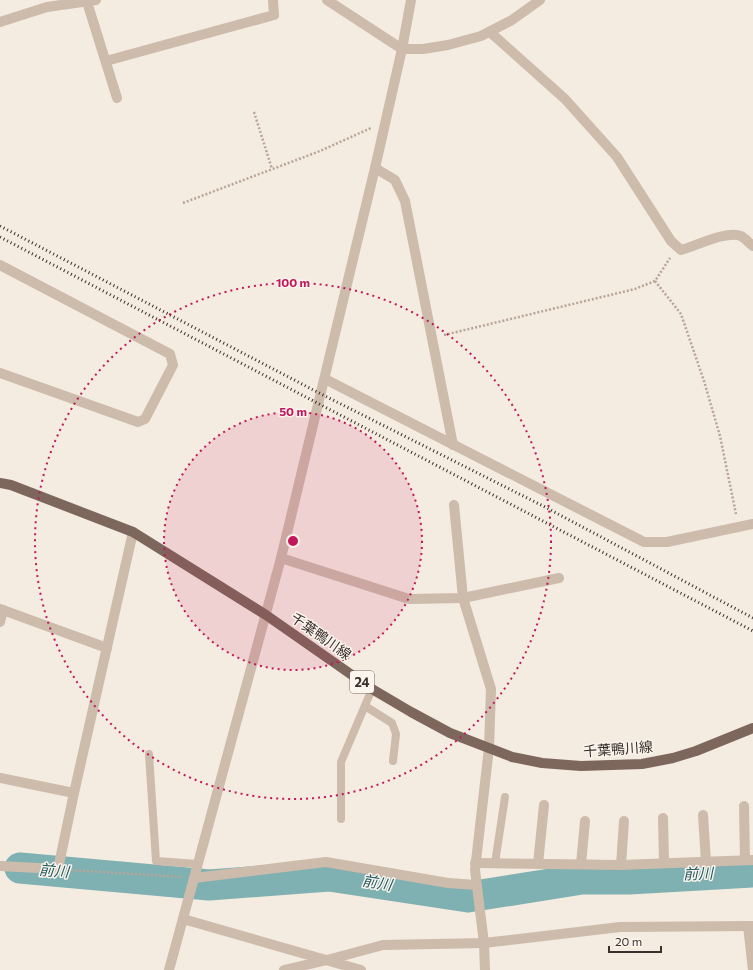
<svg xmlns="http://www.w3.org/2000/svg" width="753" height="970" font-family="Commissioner,'Noto Sans JP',sans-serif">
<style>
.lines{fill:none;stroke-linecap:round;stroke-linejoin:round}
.river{stroke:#7fb0b2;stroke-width:31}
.path{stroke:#b9a596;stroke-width:2.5;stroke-dasharray:2 2;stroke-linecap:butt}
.service{stroke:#cdbbac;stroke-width:8}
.minor{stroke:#cdbbac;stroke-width:10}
.tertiary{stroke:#cdbbac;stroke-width:10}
.primary{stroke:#7d675c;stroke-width:10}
.rail{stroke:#3b302b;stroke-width:3;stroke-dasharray:1 3;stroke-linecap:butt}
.ring{fill:none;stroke:#c2185b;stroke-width:2;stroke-dasharray:2 4}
.labels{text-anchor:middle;stroke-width:3;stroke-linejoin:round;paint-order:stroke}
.shield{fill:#fbf5ee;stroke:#756b66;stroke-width:1}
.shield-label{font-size:13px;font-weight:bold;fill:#3b302b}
.street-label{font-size:14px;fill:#3b302b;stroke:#fbf5ee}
.water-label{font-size:15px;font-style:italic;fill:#1f5a5e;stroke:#fbf5ee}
.centre{fill:#c2185b;stroke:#fbf5ee;stroke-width:2}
.ring-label{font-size:12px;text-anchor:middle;font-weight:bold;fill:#c2185b;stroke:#fbf5ee;stroke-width:3;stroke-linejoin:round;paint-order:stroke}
</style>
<rect width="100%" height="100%" fill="#f4ebe1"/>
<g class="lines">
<!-- river -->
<path class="river" d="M20 868 209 885 329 876 468 897 582 879H629L753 872"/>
<!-- path -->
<g class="path">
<path d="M254 112 272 169"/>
<path d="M183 203 320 151 371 128"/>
<path d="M655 281 681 314 704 381 720 436 736 514"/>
<path d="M444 335 635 289 655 281 670 258"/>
<path d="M71 870 181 877"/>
</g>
<!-- service -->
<g class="service">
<path d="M365 706 392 723 396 734 393 761"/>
<path d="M149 754 156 861 198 864"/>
<path d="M341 819V762L372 689"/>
<path d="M495 863 505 797"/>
</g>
<!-- minor -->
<g class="minor">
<path d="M327 0 402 49H423L448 45 481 36 512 20 540 0"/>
<path d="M87 2 117 98"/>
<path d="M0 22 47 7 96 0"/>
<path d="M490 32 565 99 617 157 671 241 681 250C696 246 727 230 741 236 745 238 749 243 753 246"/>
<path d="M106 61 274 15 273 0"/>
<path d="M375 168 395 180 405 201 453 445"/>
<path d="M0 265 170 354 173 365 145 419 138 422 0 373"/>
<path d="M325 379 644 542H667L753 524"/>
<path d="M454 505 463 598 491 689 489 748 475 870 484 943 485 970"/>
<path d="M281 558 409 599 463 598 559 578"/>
<path d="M0 609 107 648"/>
<path d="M0 622 3 610"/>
<path d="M0 778 74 793"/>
<path d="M744 806 745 860"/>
<path d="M703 815 706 862"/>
<path d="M663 818 664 863"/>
<path d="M475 863 621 865 753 860"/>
<path d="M538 864 544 805"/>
<path d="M581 864 585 821"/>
<path d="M621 865 624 821"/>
<path d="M0 866 58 869 74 793 133 532"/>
<path d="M194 878 326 862 448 883 477 885"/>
<path d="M748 926 753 970"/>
<path d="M284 970 327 960 383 945 484 943 620 927 753 926"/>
</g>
<!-- tertiary -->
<g class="tertiary">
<path d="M183 919 361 970"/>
<path d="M169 970 281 558 375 168 402 49 411 0"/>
</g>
<!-- primary -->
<path class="primary" d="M0 483 11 485 133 532 266 615 372 689 411 712 450 733 512 757 542 763 581 766 642 764 673 758 696 751 753 728"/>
<!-- rail -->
<g class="rail">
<path d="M0 226 321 394 545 507 753 618"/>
<path d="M0 237 753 631"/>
</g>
</g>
<!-- distance rings -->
<circle cx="293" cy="541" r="129" fill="#c2185b" fill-opacity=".12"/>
<g class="ring">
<circle cx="293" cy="541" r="129"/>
<circle cx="293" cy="541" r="258"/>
</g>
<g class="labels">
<!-- shield labels -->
<rect class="shield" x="350" y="671" width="24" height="22" rx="3"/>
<g class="shield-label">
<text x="362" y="687">24</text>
</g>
<!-- street labels -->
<g class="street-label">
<text transform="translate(321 636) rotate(35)" y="5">千葉鴨川線</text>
<text transform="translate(618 749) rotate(-4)" y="5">千葉鴨川線</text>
</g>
<!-- water labels -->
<g class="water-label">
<text transform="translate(54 871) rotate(5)" y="5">前川</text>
<text transform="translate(698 874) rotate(-2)" y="5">前川</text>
<text transform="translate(377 883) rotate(9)" y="5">前川</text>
</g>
</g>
<circle cx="293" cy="541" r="6" class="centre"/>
<g class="ring-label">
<text x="293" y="287">100 m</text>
<text x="293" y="416">50 m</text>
</g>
<!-- scale -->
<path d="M609 946v6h52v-6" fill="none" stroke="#3b302b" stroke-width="2"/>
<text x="615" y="946" font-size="12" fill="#3b302b" stroke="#fbf5ee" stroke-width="3" paint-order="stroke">20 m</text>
</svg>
